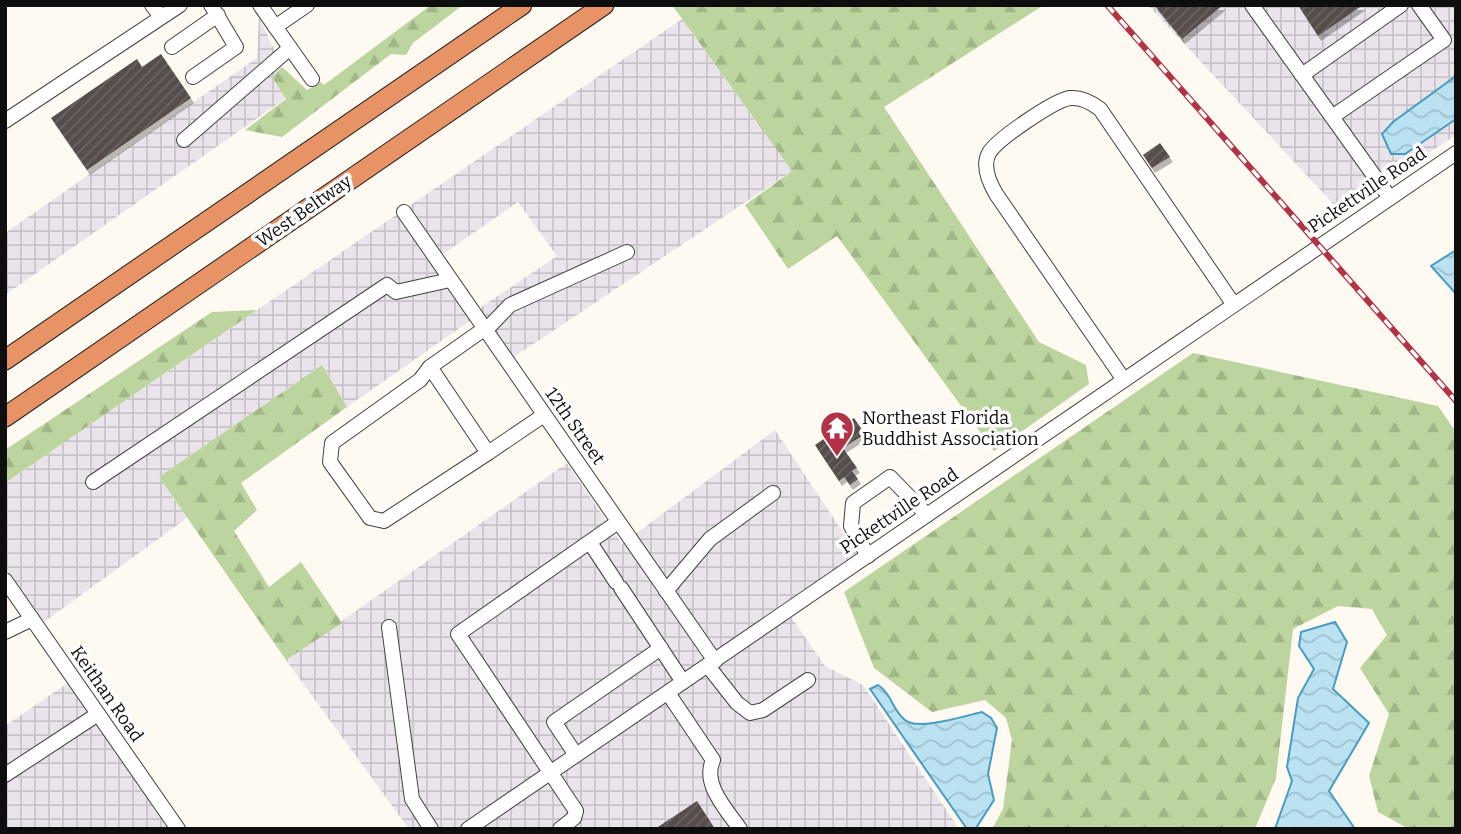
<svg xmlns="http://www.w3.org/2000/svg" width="1461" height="834" font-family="Bitter,serif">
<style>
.industrial{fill:url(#industrial-grid);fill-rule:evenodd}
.forest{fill:url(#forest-firs)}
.water{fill:url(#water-waves);stroke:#479dc1;stroke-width:2}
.building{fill:url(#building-hatch);filter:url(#shadow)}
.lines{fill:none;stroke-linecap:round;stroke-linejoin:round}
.minor-casing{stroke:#414141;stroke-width:16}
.highway-casing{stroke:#1f1f1f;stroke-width:21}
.minor{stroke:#fff;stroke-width:14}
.highway{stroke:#e79365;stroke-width:19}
.rail-casing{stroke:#b23346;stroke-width:6}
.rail{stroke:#fff;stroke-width:3.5;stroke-dasharray:10;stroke-linecap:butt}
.labels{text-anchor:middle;stroke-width:7;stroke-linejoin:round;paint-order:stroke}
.street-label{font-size:18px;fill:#0e0e0e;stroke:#fff}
.poi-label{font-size:18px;fill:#0e0e0e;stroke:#fff;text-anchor:start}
</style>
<defs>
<pattern id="industrial-grid" width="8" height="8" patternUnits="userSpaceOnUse" patternTransform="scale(1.75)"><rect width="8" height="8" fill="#eae3ec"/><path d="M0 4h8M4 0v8" fill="none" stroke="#c8c2c9"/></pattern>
<pattern id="forest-firs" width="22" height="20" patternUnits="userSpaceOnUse" patternTransform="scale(1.75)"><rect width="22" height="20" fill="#bcd59e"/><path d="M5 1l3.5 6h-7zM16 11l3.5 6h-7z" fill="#a0b687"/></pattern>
<pattern id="water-waves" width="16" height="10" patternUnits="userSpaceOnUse" patternTransform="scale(1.75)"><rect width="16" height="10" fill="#bae2f1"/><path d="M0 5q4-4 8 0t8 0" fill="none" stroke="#9fc1cd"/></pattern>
<pattern id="building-hatch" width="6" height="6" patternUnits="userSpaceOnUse" patternTransform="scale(1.75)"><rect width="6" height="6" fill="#564e4c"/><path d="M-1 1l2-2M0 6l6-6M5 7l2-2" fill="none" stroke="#696361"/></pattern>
<filter id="shadow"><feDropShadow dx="3" dy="5" stdDeviation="0" flood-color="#0004"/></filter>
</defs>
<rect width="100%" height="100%" fill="#fefaf1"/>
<!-- industrial -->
<g class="industrial">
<path d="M1148 5H1456V135L1340 211Z"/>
<path d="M259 17 282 67 272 77 286 98 5 295V233L257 58Z"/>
<path d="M682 19 792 171 502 365 471 320 347 407 322 365 159 477 187 518 44 622 5 568V483ZM518 202 557 256 477 310 439 257Z"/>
<path d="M775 430 858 555 456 829H409L286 660 567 463 622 544Z"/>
<path d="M791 617 825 666 863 685 959 829H478Z"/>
<path d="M69 682 171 829H5V726Z"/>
</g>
<!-- forest -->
<g class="forest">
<path d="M431 5H463L413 43 406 55 391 54 282 137 245 130 286 99 272 77 282 67 307 90 321 82 324 85Z"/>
<path d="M672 5H1044L884 107 1039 342 1086 365 1089 384 994 451 837 236 788 269 745 205 792 171Z"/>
<path d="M257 310 5 483V450L212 312Z"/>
<path d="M1193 353 1438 406 1456 432V829H1409L1378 812 1369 776 1389 714 1360 668 1387 635 1372 609 1338 606 1293 629 1276 778 1255 829H992L1003 809 1012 740 1006 718 985 700 932 712 874 668 844 592Z"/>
<path d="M322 365 347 407 241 483 257 510 234 531 269 587 301 562 342 623 286 660 159 477Z"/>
</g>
<!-- water -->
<g class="water">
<path d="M1456 76V119L1405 154H1391L1382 134 1393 122Z"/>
<path d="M1456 250V294L1431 266Z"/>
<path d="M1335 622 1347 642 1333 689 1369 723 1329 791 1355 829H1275L1292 781 1287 767 1298 698 1314 669 1299 646 1301 632Z"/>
<path d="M878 685C892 694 892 710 905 720 917 731 965 716 982 712L991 718 997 728 988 774 994 800 976 828 967 829 870 689Z"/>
</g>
<!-- building -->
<g class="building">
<path d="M1154 5H1223L1182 39Z"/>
<path d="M1298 5H1363L1318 36Z"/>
<path d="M161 54 191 98 87 170 51 118 137 59 142 67Z"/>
<path d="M1160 143 1170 157 1152 168 1143 155Z"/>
<path d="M854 418 865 434 843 448 857 468 852 471 858 479 850 485 844 477 839 481 815 445Z"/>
<path d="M697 801 715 829H655Z"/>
</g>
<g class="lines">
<!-- minor casing -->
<g class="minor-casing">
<g id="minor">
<path d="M152 5 161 17"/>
<path d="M260 5 312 79"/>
<path d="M1252 5 1390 198"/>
<path d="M275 27 307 5"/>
<path d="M172 47 218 15"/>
<path d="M1302 75 1401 5"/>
<path d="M193 77 236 47 211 5"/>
<path d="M1332 117 1444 40 1419 5"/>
<path d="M5 121 180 5"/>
<path d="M184 140 290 48"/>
<path d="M404 212 715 661"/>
<path d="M484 329 430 367 488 453 544 415"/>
<path d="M485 331 510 305 627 252"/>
<path d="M430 367 420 380 332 443 330 462 370 518 384 521 488 453"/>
<path d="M1124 380 996 194C989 182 982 166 989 153 997 139 1055 100 1070 98 1082 97 1091 102 1100 109L1234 305"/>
<path d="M93 482 387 285 396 292 450 280"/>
<path d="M591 544 616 582"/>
<path d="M868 556 851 526 853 503 890 477 927 515"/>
<path d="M5 580 178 829"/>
<path d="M621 588 683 682"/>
<path d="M666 591 710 539 773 493"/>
<path d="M389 627 412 799 431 829"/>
<path d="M5 632 32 619"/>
<path d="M708 666 737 703 750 713 763 710 808 680"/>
<path d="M668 693 713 760C702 784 726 809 740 829"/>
<path d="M576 755 554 722 661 648"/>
<path d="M5 775 98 714"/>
<path d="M468 829 1456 153"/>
<path d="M560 829 574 818 576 811 458 634 618 522"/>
</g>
</g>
<!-- highway casing -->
<g class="highway-casing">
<g id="highway">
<path d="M5 360 522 5"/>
<path d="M5 417 604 5"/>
</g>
</g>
<!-- minor -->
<use href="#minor" class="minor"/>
<!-- highway -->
<use href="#highway" class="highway"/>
<!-- rail casing -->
<g class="rail-casing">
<path id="rail" d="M1107 5 1456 401"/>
</g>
<!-- rail -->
<use href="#rail" class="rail"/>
</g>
<!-- icons -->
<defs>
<g id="temple-pin" transform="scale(1.75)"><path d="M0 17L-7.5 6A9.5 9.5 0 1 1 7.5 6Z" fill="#b23346" stroke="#fff"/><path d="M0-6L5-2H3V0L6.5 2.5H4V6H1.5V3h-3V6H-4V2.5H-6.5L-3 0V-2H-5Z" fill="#fff"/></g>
</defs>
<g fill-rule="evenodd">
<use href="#temple-pin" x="837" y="428"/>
</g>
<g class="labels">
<!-- street labels -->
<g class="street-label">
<text transform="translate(1367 190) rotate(-34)" y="6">Pickettville Road</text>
<text transform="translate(304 211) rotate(-35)" y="6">West Beltway</text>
<text transform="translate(575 426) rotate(55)" y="6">12th Street</text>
<text transform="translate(899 511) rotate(-34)" y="6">Pickettville Road</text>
<text transform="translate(107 694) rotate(55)" y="6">Keithan Road</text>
</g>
<!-- poi labels -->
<g class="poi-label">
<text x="862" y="424">Northeast Florida<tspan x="862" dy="21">Buddhist Association</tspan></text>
</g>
</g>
<!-- border -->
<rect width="1461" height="834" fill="none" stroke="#0e0e0e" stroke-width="14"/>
</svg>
